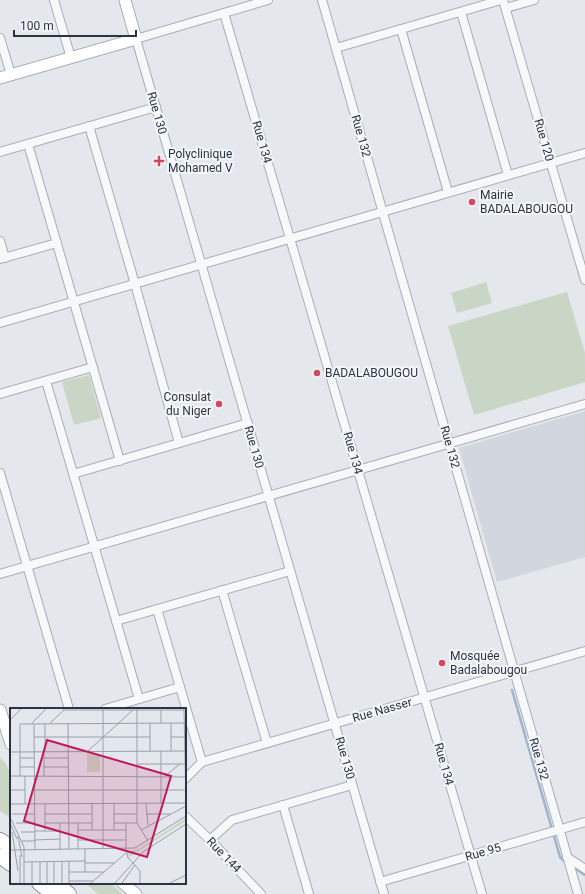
<svg xmlns="http://www.w3.org/2000/svg" width="585" height="894" font-family="Roboto,sans-serif">
<style>
.built{fill:#d2d6de}
.green{fill:#c9d6c5}
.lines{fill:none;stroke-linecap:round;stroke-linejoin:round}
.stream{stroke:#9fb4cc;stroke-width:2.5}
.street-casing{stroke:#a9aeb7;stroke-width:10}
.secondary-casing{stroke:#a9aeb7;stroke-width:13}
.highway-casing{stroke:#8b94a3;stroke-width:16}
.street{stroke:#f7f8fa;stroke-width:8}
.secondary{stroke:#fff;stroke-width:11}
.highway{stroke:#fff;stroke-width:14}
.poi-dot{fill:#d1495b;stroke:#f4f6f9;stroke-width:1.5}
.labels{text-anchor:middle;stroke-width:4;stroke-linejoin:round;paint-order:stroke}
.street-label{font-size:12px;fill:#2b3445;stroke:#f4f6f9}
.poi-label{font-size:12px;fill:#2b3445;stroke:#f4f6f9;text-anchor:start}
.inset-road{fill:none;stroke:#9a9fa9;stroke-width:1}
.view{fill:#c2185b;fill-opacity:0.15;stroke:#c2185b;stroke-width:2}
.inset-edge{fill:none;stroke:#2b3445;stroke-width:2}
</style>
<rect width="100%" height="100%" fill="#e4e7ec"/>
<!-- built -->
<path class="built" d="M585 411V557L497 582 459 448Z"/>
<!-- green -->
<g class="green">
<path d="M486 282 492 303 457 313 451 293Z"/>
<path d="M567 292 585 353V382L474 415 448 326Z"/>
<path d="M89 375 101 418 74 425 62 382Z"/>
<path d="M0 758C16 768 11 801 11 818L0 811Z"/>
<path d="M85 883H110L123 894H98Z"/>
</g>
<g class="lines">
<!-- stream -->
<g class="stream">
<path d="M512 690 560 857 567 864"/>
<path d="M573 867 585 875"/>
</g>
<!-- street casing -->
<g class="street-casing">
<g id="street">
<path d="M54 0 71 58"/>
<path d="M268 0 136 39 384 894"/>
<path d="M322 0 578 894"/>
<path d="M503 0 585 280"/>
<path d="M506 8 534 0"/>
<path d="M461 12 508 175"/>
<path d="M224 13 482 894"/>
<path d="M401 29 448 192"/>
<path d="M0 38 11 75"/>
<path d="M336 48 501 0"/>
<path d="M89 126 135 284 179 443"/>
<path d="M28 144 120 461"/>
<path d="M0 152 156 107"/>
<path d="M0 241 5 258"/>
<path d="M0 259 57 243"/>
<path d="M0 323 585 153"/>
<path d="M46 381 139 699"/>
<path d="M0 394 93 367"/>
<path d="M0 473 69 709"/>
<path d="M73 474 248 423"/>
<path d="M0 574 585 404"/>
<path d="M222 590 267 743"/>
<path d="M157 609 202 762"/>
<path d="M116 621 290 571"/>
<path d="M105 709 180 687"/>
<path d="M185 779 202 762 585 651"/>
<path d="M283 805 309 894"/>
<path d="M185 816 210 840 261 894"/>
<path d="M210 840 232 820 352 785"/>
<path d="M567 857 585 869"/>
<path d="M380 882 585 822"/>
</g>
</g>
<!-- secondary casing -->
<g class="secondary-casing">
<g id="secondary">
<path d="M0 78 136 39 125 0"/>
<path d="M0 710 11 744"/>
<path d="M123 883 136 894"/>
</g>
</g>
<!-- highway casing -->
<g class="highway-casing">
<g id="highway">
<path d="M0 840 11 847"/>
<path d="M0 856 11 864"/>
<path d="M39 883 53 894"/>
<path d="M56 883 69 894"/>
</g>
</g>
<!-- street -->
<use href="#street" class="street"/>
<!-- secondary -->
<use href="#secondary" class="secondary"/>
<!-- highway -->
<use href="#highway" class="highway"/>
</g>
<!-- markers -->
<g class="poi-dot">
<path d="M157 155h4v4h4v4h-4v4h-4v-4h-4v-4h4z"/>
<circle cx="472" cy="202" r="4"/>
<circle cx="317" cy="373" r="4"/>
<circle cx="219" cy="404" r="4"/>
<circle cx="442" cy="663" r="4"/>
</g>
<g class="labels">
<!-- street labels -->
<g class="street-label">
<text transform="translate(157 113) rotate(74)" y="4">Rue 130</text>
<text transform="translate(361 136) rotate(74)" y="4">Rue 132</text>
<text transform="translate(544 140) rotate(74)" y="4">Rue 120</text>
<text transform="translate(262 142) rotate(74)" y="4">Rue 134</text>
<text transform="translate(254 447) rotate(74)" y="4">Rue 130</text>
<text transform="translate(450 447) rotate(74)" y="4">Rue 132</text>
<text transform="translate(353 453) rotate(74)" y="4">Rue 134</text>
<text transform="translate(382 710) rotate(-16)" y="4">Rue Nasser</text>
<text transform="translate(345 758) rotate(74)" y="4">Rue 130</text>
<text transform="translate(539 759) rotate(74)" y="4">Rue 132</text>
<text transform="translate(444 764) rotate(74)" y="4">Rue 134</text>
<text transform="translate(483 852) rotate(-16)" y="4">Rue 95</text>
<text transform="translate(224 855) rotate(46)" y="4">Rue 144</text>
</g>
<!-- poi labels -->
<g class="poi-label">
<text x="168" y="158">Polyclinique<tspan x="168" dy="14">Mohamed V</tspan></text>
<text x="480" y="199">Mairie<tspan x="480" dy="14">BADALABOUGOU</tspan></text>
<text x="325" y="377">BADALABOUGOU</text>
<text x="211" y="401" text-anchor="end">Consulat<tspan x="211" dy="14">du Niger</tspan></text>
<text x="450" y="660">Mosquée<tspan x="450" dy="14">Badalabougou</tspan></text>
</g>
</g>
<!-- overview -->
<g transform="translate(10 708)">
<rect width="176" height="176" fill="#e4e7ec"/>
<path d="M77 46H90V64H77ZM176 110V113L119 149 118 144 130 140Z" fill="#c9d6c5"/>
<path class="inset-road" d="M93 1V141M127 1V115L138 133M174 1 176 97M53 2H174M151 2V15M0 12 11 1M22 15 36 1M40 15 54 2M58 15 59 141M140 15V43M161 15V43M10 16 176 15M10 16V68M24 16 25 142M35 16V43M24 29H140M161 29H175M34 43V68M78 43 123 2M151 43V95M0 44 175 43M10 50H24M34 50H58M127 56H176M10 59H24M34 59H58M0 68 175 69M15 68V96M155 68 170 56M0 82H15M24 82H176M136 95 138 117M0 96 175 95M35 96V123M82 96V122M104 96V122M2 106H25M35 106H82M104 106H127M136 106H160M0 109 14 139V175M0 115 7 131M6 115H25M35 115H82M50 115V142M104 115H127M116 115V141M68 122H116M131 122 176 98M25 123H50M2 124 8 163M11 124H25M8 128 12 149M25 132 50 131M68 132H116M12 133H25M68 141V115M75 141V164M116 141 118 150 123 155M0 142 125 140 176 108M10 147V175M59 153V175M14 154 75 153M22 154V175M30 154V175M37 154V175M44 154V175M52 154V175M75 155H104M123 155 130 163V175M59 164H93M59 173H83M81 175 116 145M105 175 133 144 176 116M112 175 125 157M160 175 176 167"/>
<path class="view" d="M37 32 161 68 137 149 14 113Z"/>
<rect width="176" height="176" class="inset-edge"/>
</g>
<!-- scale -->
<path d="M14 30v6h122v-6" fill="none" stroke="#2b3445" stroke-width="2"/>
<text x="20" y="30" font-size="12" fill="#2b3445" stroke="#f4f6f9" stroke-width="3" paint-order="stroke">100 m</text>
</svg>
